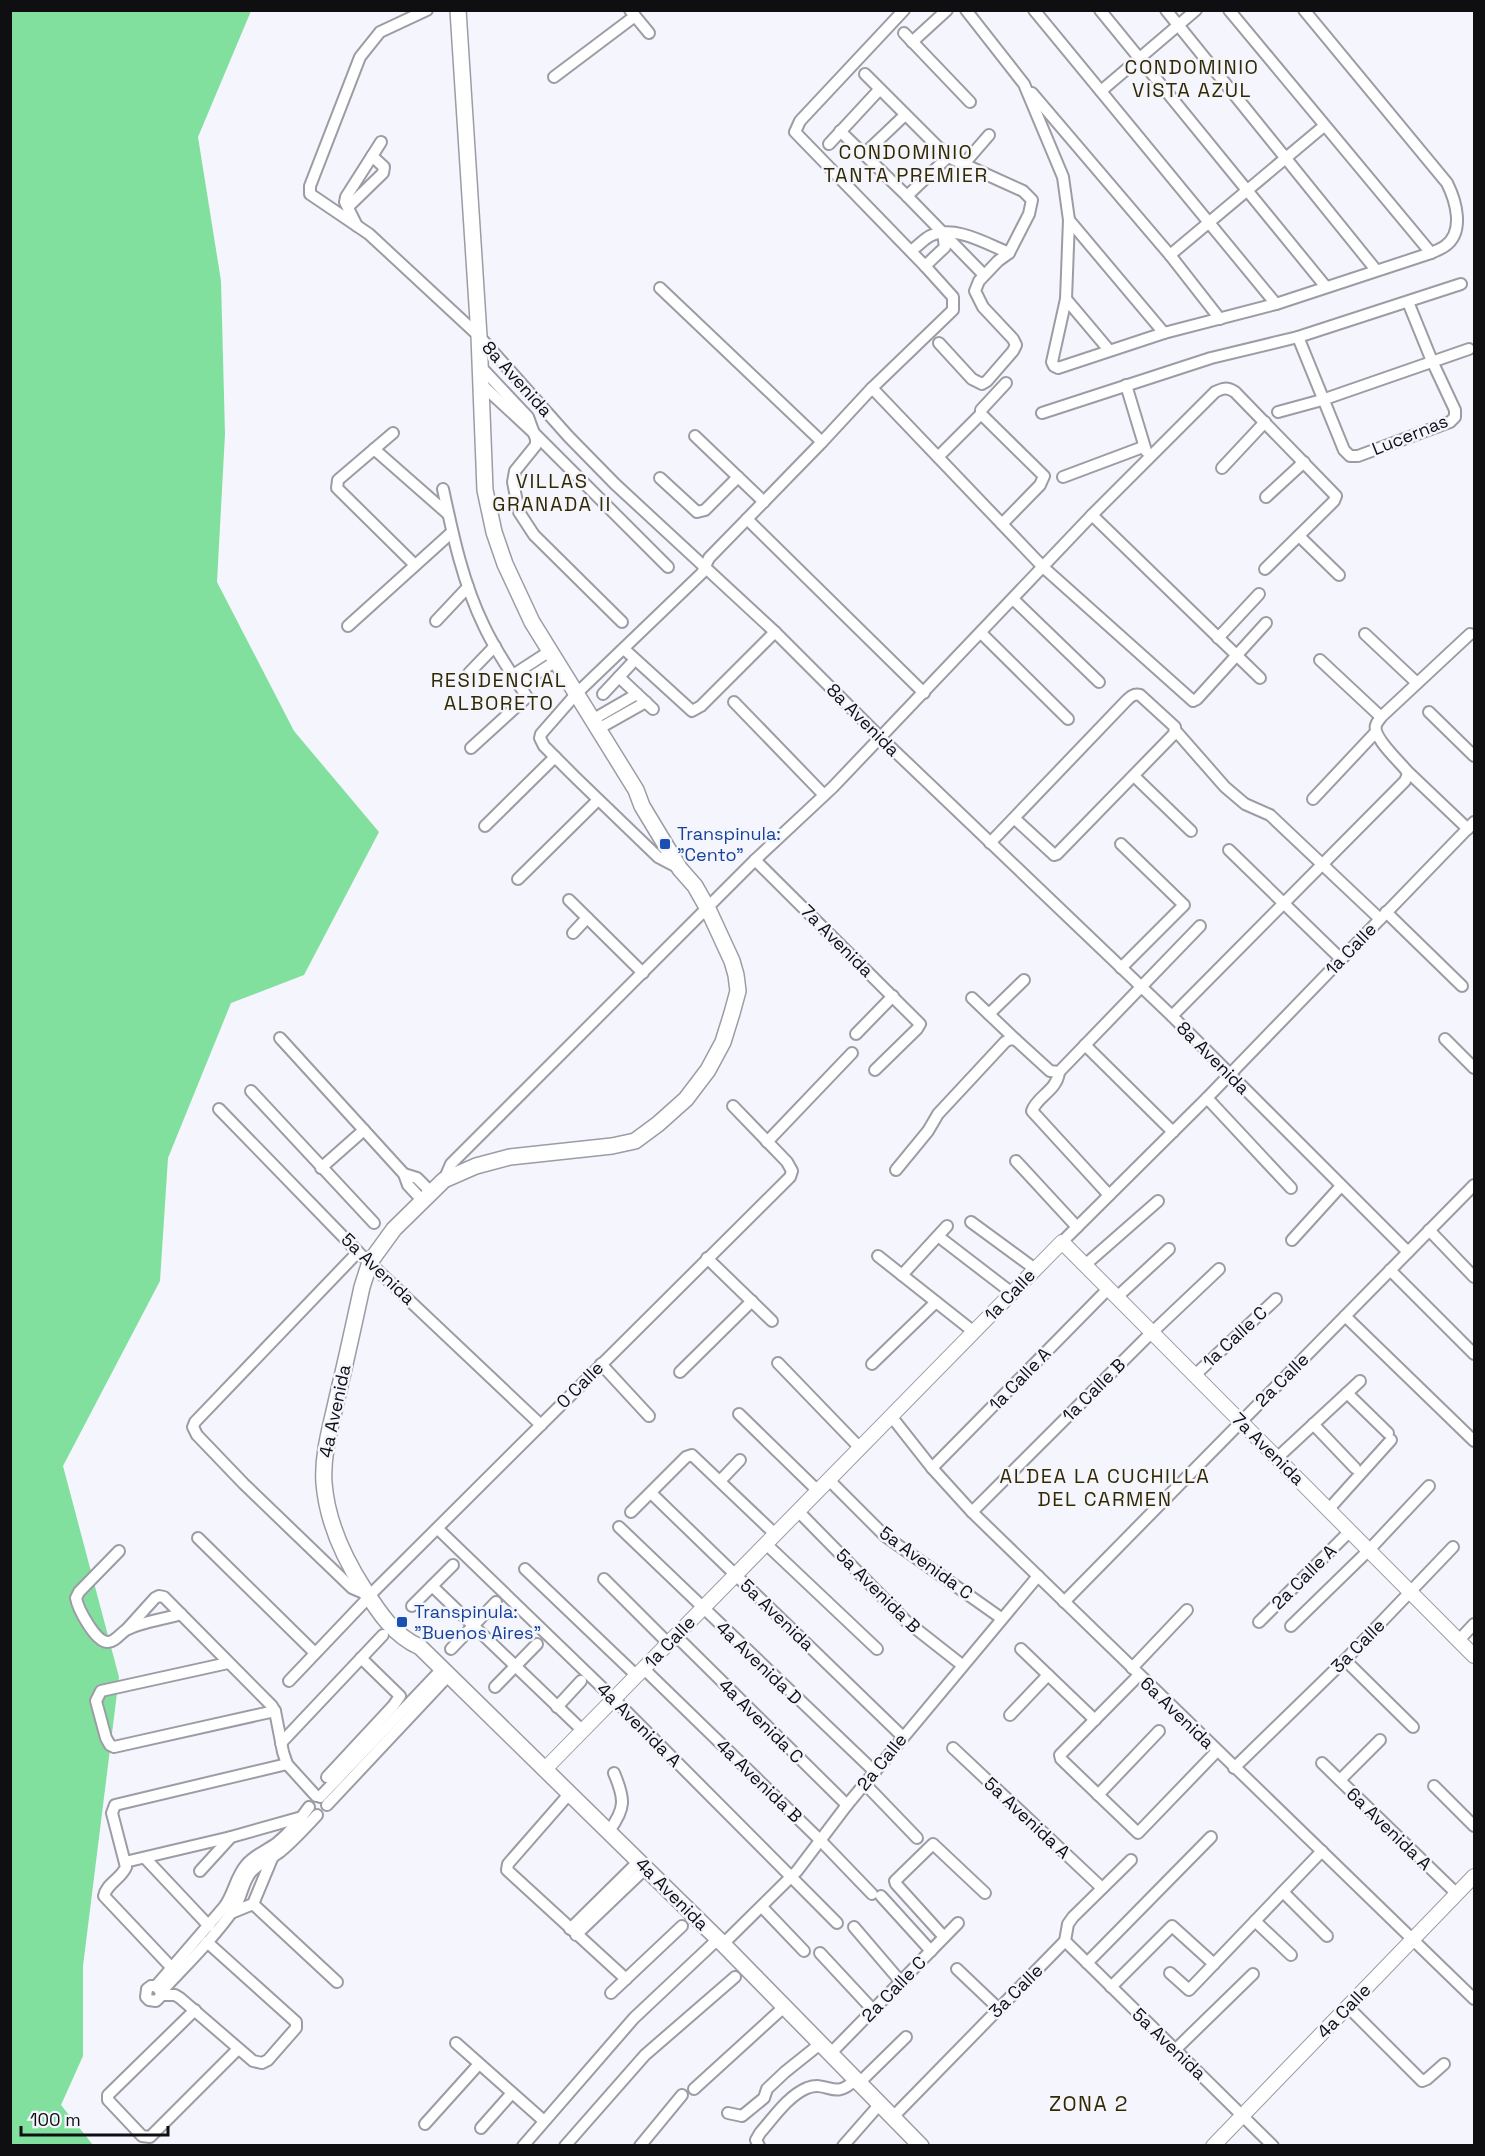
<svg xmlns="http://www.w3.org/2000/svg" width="1485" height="2156" font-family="'Space Grotesk',sans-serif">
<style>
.forest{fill:#82e09e}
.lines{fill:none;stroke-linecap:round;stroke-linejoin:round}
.minor-casing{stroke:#9c9da4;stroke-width:14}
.tertiary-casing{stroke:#9c9da4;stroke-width:16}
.secondary-casing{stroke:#9c9da4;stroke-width:18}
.minor{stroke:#fff;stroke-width:10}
.tertiary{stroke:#fff;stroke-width:14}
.secondary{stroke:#fff;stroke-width:15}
.transit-dot{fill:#1a4fb4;stroke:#f4f5fd;stroke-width:2}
.labels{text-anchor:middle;stroke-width:5;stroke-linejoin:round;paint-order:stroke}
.street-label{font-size:18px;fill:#0f0f12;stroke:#f4f5fd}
.transit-label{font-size:18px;fill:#164399;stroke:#f4f5fd;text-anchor:start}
.neighbourhood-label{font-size:20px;letter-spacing:1.5px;fill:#332900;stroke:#f4f5fd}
.quarter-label{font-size:21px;letter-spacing:1.5px;fill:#332900;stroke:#f4f5fd}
</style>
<rect width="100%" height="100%" fill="#f4f5fd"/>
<!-- forest -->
<path class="forest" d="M11 11H251L198 137 221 281 225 434 217 582 294 731 379 832 304 975 231 1003 168 1158 160 1281 63 1466 119 1677 83 1966V2056L61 2105 93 2145 11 2146Z"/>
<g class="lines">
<!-- minor casing -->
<g class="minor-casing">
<g id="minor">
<path d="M427 10 380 32 360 57 310 186V194L369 234 479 336 568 436 615 484 775 632 881 738 1172 1016 1408 1252"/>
<path d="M630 10 649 33"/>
<path d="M966 10 1024 84 1063 177 1069 220 1066 299 1052 362 1054 366 1058 368 1164 333 1276 304 1431 253C1435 251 1441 249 1445 246 1465 232 1456 201 1447 183L1304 10"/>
<path d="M1034 10 1276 304"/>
<path d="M1100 10 1326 287"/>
<path d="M1166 10 1376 270"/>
<path d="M1229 10 1431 253"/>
<path d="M904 33 970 102"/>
<path d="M912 42 947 10"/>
<path d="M865 74 948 157 1023 191 1032 200 1029 214 1009 253 998 261 979 281 975 291 983 307 1013 339 1016 345 1013 351 987 381 982 384 972 379 939 343"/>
<path d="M554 77 635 16"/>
<path d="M1101 91 1196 10"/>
<path d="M1032 93 1170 255 1220 319"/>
<path d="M840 131 907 196 984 275"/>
<path d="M829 144 879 90"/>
<path d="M864 154 905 115"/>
<path d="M963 165 989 135"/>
<path d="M907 196 948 157"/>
<path d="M348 207 383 173 384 167 372 156"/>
<path d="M1069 220 1164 333"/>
<path d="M357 226 345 202 346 197 381 142"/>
<path d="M911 251C917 247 924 239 930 236 954 224 987 244 1009 253"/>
<path d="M1170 255 1324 126"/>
<path d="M925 266 945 247 943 233"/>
<path d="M660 288 822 442"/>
<path d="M1066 299 1109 350"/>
<path d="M1298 337 1344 450 1350 456H1358L1450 422 1455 417V410L1432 361 1408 302"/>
<path d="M480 366 528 417 536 439V445L515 471 513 482 519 512 534 535 622 622"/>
<path d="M480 383 535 434 668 567"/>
<path d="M1126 385 1146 451"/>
<path d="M872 388 1043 567 1193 701 1197 699 1266 623"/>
<path d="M1278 412 1322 400 1469 349"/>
<path d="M1042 413 1211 358 1298 337 1461 284"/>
<path d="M981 414 1044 476 1040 485 1002 524"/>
<path d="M393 433 338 480 337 488 415 565"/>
<path d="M695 436 764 502"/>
<path d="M374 449 448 514"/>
<path d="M938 457 981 414V410L1006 383"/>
<path d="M1222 468 1265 422"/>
<path d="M1063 477 1143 447"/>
<path d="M660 478 697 512 705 510 738 477"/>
<path d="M443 489C453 536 463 583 484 626 496 652 512 674 527 697L471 748"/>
<path d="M1266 497 1304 462"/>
<path d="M1092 515 1260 678"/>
<path d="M747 519 924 693"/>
<path d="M1299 536 1339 575"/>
<path d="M1013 599 1099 682"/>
<path d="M436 621 468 587"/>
<path d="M348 626 451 533"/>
<path d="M981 633 1068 719"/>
<path d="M1365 634 1417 683"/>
<path d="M1218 638 1259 594"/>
<path d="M624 649 692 711 701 706 775 632"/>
<path d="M1320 660 1381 717"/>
<path d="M469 673 495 646"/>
<path d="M513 675 550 651"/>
<path d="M619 677 653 709"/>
<path d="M519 685 556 661"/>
<path d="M603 694 631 664"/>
<path d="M734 702 824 795"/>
<path d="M1429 712 1474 756"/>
<path d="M592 720 637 694"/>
<path d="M598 729 646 702"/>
<path d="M1175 730 1225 787 1245 804 1270 815 1380 919"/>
<path d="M1406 770 1468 829"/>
<path d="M1135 777 1191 831"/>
<path d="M1313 799 1375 733"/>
<path d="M485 826 555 757"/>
<path d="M990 843 1126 701C1130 697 1134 693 1140 695L1175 727 1174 734 1171 737 1057 854 1054 855 1051 852 1014 818"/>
<path d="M1229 850 1341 959"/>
<path d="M755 860 920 1024 917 1029 875 1070"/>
<path d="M679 868 658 857 576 778 544 746 540 738 541 734 576 694 702 573 709 558 822 442 872 388 953 310V297L925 266 795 132 800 121 904 10"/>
<path d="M518 879 598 800"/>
<path d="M569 900 643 973"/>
<path d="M1386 912 1462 986"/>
<path d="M573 933 587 918"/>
<path d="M1121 968 1184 905 1121 844"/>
<path d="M972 998 1016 1040"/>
<path d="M989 1014 1024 980"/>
<path d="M1172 1016 1405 781 1408 774 1406 770C1399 761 1372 737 1376 725 1377 722 1379 720 1381 717L1470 634"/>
<path d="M856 1034 893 996"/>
<path d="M280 1038 404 1174 408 1185 422 1200"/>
<path d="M1445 1039 1474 1068"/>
<path d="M1085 1045 1173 1132"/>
<path d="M1059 1072C1057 1091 1037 1096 1032 1111L1109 1195"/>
<path d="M251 1091 374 1223"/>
<path d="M1207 1098 1291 1188"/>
<path d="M219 1109 358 1252 541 1425"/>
<path d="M767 1142 852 1053"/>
<path d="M1016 1161 1077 1227"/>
<path d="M321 1168 364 1130"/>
<path d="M896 1170 928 1131 938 1114 1005 1042 1010 1039 1016 1040 1050 1071 1059 1072 1200 926"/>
<path d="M404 1174 417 1178 431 1192"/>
<path d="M444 1180 451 1164 755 860 833 787 1092 515 1215 392C1223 388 1227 387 1235 392L1336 496 1334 501 1265 569"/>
<path d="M971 1222 1035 1269"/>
<path d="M1429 1230 1474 1277"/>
<path d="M943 1240 1012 1293"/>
<path d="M1292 1240 1341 1186"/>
<path d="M1062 1242 1207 1098 1474 822"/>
<path d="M358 1252 195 1422 193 1427 197 1435 244 1484 352 1588 366 1594"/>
<path d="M878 1256 974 1332"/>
<path d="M707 1258 772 1321"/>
<path d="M1085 1265 1158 1201"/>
<path d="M1390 1270 1474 1354"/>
<path d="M902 1275 947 1226"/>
<path d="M1117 1297 1169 1249"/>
<path d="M1345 1316 1474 1441"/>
<path d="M778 1363 860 1448"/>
<path d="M601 1364 649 1416"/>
<path d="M872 1364 936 1302"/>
<path d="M680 1372 752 1301"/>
<path d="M1195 1375 1276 1299"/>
<path d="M1347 1393 1388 1433"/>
<path d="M739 1414 818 1491"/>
<path d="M891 1416 932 1468 972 1512 1474 1999"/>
<path d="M1313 1424 1355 1468"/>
<path d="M1277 1458 1360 1381"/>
<path d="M932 1468 1108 1289"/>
<path d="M829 1480 885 1536 1001 1618"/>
<path d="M720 1481 740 1460"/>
<path d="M651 1493 903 1737"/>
<path d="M1328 1510 1391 1440"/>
<path d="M798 1511 906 1621 962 1665"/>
<path d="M631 1512 686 1457 692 1455 775 1534"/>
<path d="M972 1512 1144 1340 1219 1269"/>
<path d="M619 1527 875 1772"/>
<path d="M438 1529 614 1699 837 1923"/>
<path d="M198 1538 315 1653"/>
<path d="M766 1544 877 1649"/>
<path d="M119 1551 79 1592 76 1598C78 1609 95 1641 107 1642 114 1643 121 1633 126 1630 140 1622 165 1619 181 1614"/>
<path d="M525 1569 637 1676"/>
<path d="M604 1579 668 1643"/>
<path d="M432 1586 582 1730"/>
<path d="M371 1594 790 1177 792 1171 787 1162 733 1106"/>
<path d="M1064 1602 1474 1185"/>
<path d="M412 1606 453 1565"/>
<path d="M1259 1622 1349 1532"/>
<path d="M1291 1626 1368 1551 1429 1486"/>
<path d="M127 1629 155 1598 159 1596 164 1597 272 1706 275 1711 283 1752 287 1764 316 1796"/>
<path d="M676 1636 847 1805"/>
<path d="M1459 1640 1474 1624"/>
<path d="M451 1649 496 1602"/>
<path d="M1021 1649 1095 1720"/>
<path d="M1345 1660 1413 1727"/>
<path d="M228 1663 101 1691 96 1701 106 1738 110 1745 114 1747 275 1711"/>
<path d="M1132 1668 1187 1610"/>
<path d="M644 1669 820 1840 872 1894"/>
<path d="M1139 1675 1060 1755 1061 1759 1138 1833 1217 1751"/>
<path d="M289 1681 368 1598"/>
<path d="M495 1687 537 1644"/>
<path d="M557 1707 581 1681"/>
<path d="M1010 1715 1048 1675"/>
<path d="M281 1743 383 1635"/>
<path d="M953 1748 1102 1888"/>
<path d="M1322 1763 1457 1894"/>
<path d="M1234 1768 1345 1660 1453 1547"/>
<path d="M327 1777 393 1706 400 1696 361 1658"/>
<path d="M1340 1780 1380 1740"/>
<path d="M865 1784 917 1838"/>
<path d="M1434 1786 1474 1826"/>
<path d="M570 1793 508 1864 507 1870 626 1979"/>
<path d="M1098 1795 1159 1731"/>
<path d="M320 1797 442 1669"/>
<path d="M327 1805 449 1675"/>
<path d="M609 1831C626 1808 625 1799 614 1773"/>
<path d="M145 1858 209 1926"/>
<path d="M125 1862 231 1837 302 1817"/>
<path d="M200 1871 231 1837"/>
<path d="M1283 1892 1327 1936"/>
<path d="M881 1896 931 1951"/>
<path d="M253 1904 337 1982"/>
<path d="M762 1907 804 1951"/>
<path d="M231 1913 253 1904 273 1856"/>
<path d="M1255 1921 1291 1955"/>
<path d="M854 1927 901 1982"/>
<path d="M570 1929 639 1861"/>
<path d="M576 1935 646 1868"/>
<path d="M944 1937 896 1884 895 1881 933 1844 985 1893"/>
<path d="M1065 1941 1273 2146"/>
<path d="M723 1944 797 1871 847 1805 1038 1576"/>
<path d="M820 1953 873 2010"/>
<path d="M1087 1963 1211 1837"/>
<path d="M172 1968 104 1896C106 1884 121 1879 126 1867L112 1813 115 1805 287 1764"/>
<path d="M957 1969 998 2008"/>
<path d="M1170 1973 1189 1990 1322 1851"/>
<path d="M156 1986 161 1992 160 1997 156 2001 149 2000 146 1997 147 1989 151 1986H156L224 1907C234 1894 235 1878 246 1865 254 1855 266 1851 277 1843 289 1833 300 1820 309 1807"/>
<path d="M1111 1987 1172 1926 1214 1964"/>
<path d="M161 1992C186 1965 213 1939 234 1909 242 1897 242 1883 251 1872 260 1862 271 1859 281 1851 294 1840 306 1827 317 1815"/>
<path d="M611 1993 682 1926"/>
<path d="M161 1995H175L180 1998 253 2061 262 2063 268 2060 296 2028V2022L207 1942"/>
<path d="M1348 2007 1422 2081 1427 2079 1444 2064"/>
<path d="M195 2010 108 2095V2100L142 2136 150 2137 238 2049"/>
<path d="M456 2043 544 2121"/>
<path d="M1175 2050 1253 1974"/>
<path d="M830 2054 958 1923"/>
<path d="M858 2084 906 2037"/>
<path d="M694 2089 784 2007"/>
<path d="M728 2113 742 2116 764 2098 767 2089 785 2072 820 2044"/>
<path d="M892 2118 1065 1941 1068 1924 1073 1917 1131 1860"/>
<path d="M425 2124 479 2064"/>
<path d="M481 2128 512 2093"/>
<path d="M523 2146 634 2018 718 1939"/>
<path d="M565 2146 645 2055 735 1977"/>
<path d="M640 2146 682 2095"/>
<path d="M759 2146 756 2140 760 2133C774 2117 788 2096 807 2088 829 2080 833 2101 855 2080"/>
<path d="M843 2146 879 2105"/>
</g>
</g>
<!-- tertiary casing -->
<g class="tertiary-casing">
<g id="tertiary">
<path d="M545 1769 1062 1242 1474 1656"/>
<path d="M1213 2146 1474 1876"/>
</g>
</g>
<!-- secondary casing -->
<g class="secondary-casing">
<path id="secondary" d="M458 10 479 336 485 490 494 532 505 564 532 622 636 790 642 806 680 869 695 886 708 909 732 961 736 975 738 991 732 1013 723 1042 708 1070 686 1099 658 1124 635 1141 612 1146 510 1157 476 1166 444 1180 394 1229 370 1262 362 1287C354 1324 346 1361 337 1398 331 1426 322 1454 324 1483 327 1521 344 1558 364 1589 378 1611 394 1636 420 1647L718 1939 921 2146"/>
</g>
<!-- minor -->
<use href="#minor" class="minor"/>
<!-- tertiary -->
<use href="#tertiary" class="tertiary"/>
<!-- secondary -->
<use href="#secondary" class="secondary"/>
</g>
<!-- markers -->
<g class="transit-dot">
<rect x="659" y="838" width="12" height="12" rx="3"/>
<rect x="396" y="1616" width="12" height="12" rx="3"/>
</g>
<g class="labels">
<!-- street labels -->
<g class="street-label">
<text transform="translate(517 379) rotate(48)" y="6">8a Avenida</text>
<text transform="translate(1410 435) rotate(-22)" y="6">Lucernas</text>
<text transform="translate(863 720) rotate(45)" y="6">8a Avenida</text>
<text transform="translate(837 941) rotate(45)" y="6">7a Avenida</text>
<text transform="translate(1351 949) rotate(-46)" y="6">1a Calle</text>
<text transform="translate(1213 1058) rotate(45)" y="6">8a Avenida</text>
<text transform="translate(378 1269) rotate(44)" y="6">5a Avenida</text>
<text transform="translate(1010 1295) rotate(-46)" y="6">1a Calle</text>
<text transform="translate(1235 1337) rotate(-43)" y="6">1a Calle C</text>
<text transform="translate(1020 1379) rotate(-46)" y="6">1a Calle A</text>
<text transform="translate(1282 1380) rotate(-45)" y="6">2a Calle</text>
<text transform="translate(580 1385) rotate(-45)" y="6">0 Calle</text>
<text transform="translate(1094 1390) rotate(-45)" y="6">1a Calle B</text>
<text transform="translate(335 1411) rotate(-78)" y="6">4a Avenida</text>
<text transform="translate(1268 1449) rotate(45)" y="6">7a Avenida</text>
<text transform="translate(926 1563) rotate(36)" y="6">5a Avenida C</text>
<text transform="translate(1304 1577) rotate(-45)" y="6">2a Calle A</text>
<text transform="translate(878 1591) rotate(45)" y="6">5a Avenida B</text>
<text transform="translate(777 1615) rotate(44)" y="6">5a Avenida</text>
<text transform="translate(670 1642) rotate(-46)" y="6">1a Calle</text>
<text transform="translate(1358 1646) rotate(-45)" y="6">3a Calle</text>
<text transform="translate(759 1663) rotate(44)" y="6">4a Avenida D</text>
<text transform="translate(1177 1713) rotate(44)" y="6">6a Avenida</text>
<text transform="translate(761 1721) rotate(45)" y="6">4a Avenida C</text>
<text transform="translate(639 1725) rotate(45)" y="6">4a Avenida A</text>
<text transform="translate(882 1762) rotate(-51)" y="6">2a Calle</text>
<text transform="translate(759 1781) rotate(44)" y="6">4a Avenida B</text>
<text transform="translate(1027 1818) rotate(43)" y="6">5a Avenida A</text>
<text transform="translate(1389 1829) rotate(44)" y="6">6a Avenida A</text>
<text transform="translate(672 1894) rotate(45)" y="6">4a Avenida</text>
<text transform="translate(894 1989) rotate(-46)" y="6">2a Calle C</text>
<text transform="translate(1016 1991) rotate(-45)" y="6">3a Calle</text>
<text transform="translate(1344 2011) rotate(-46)" y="6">4a Calle</text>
<text transform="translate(1169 2044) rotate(44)" y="6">5a Avenida</text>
</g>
<!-- transit labels -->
<g class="transit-label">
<text x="677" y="840">Transpinula:<tspan x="677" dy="21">"Cento"</tspan></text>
<text x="414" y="1618">Transpinula:<tspan x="414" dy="21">"Buenos Aires"</tspan></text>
</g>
<!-- neighbourhood labels -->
<g class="neighbourhood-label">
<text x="1192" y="74">CONDOMINIO<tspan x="1192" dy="23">VISTA AZUL</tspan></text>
<text x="906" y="159">CONDOMINIO<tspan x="906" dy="23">TANTA PREMIER</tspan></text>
<text x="552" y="488">VILLAS<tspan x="552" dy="23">GRANADA II</tspan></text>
<text x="499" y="687">RESIDENCIAL<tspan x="499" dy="23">ALBORETO</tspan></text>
<text x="1105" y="1483">ALDEA LA CUCHILLA<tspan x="1105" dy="23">DEL CARMEN</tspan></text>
</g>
<!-- quarter labels -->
<g class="quarter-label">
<text x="1089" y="2111">ZONA 2</text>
</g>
</g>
<!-- border -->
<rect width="1485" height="2156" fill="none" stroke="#0f0f12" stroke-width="24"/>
<!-- scale -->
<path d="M21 2126v9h147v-9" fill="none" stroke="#0f0f12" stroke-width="3"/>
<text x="30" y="2126" font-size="18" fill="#0f0f12" stroke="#f4f5fd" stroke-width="4.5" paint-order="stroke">100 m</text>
</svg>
